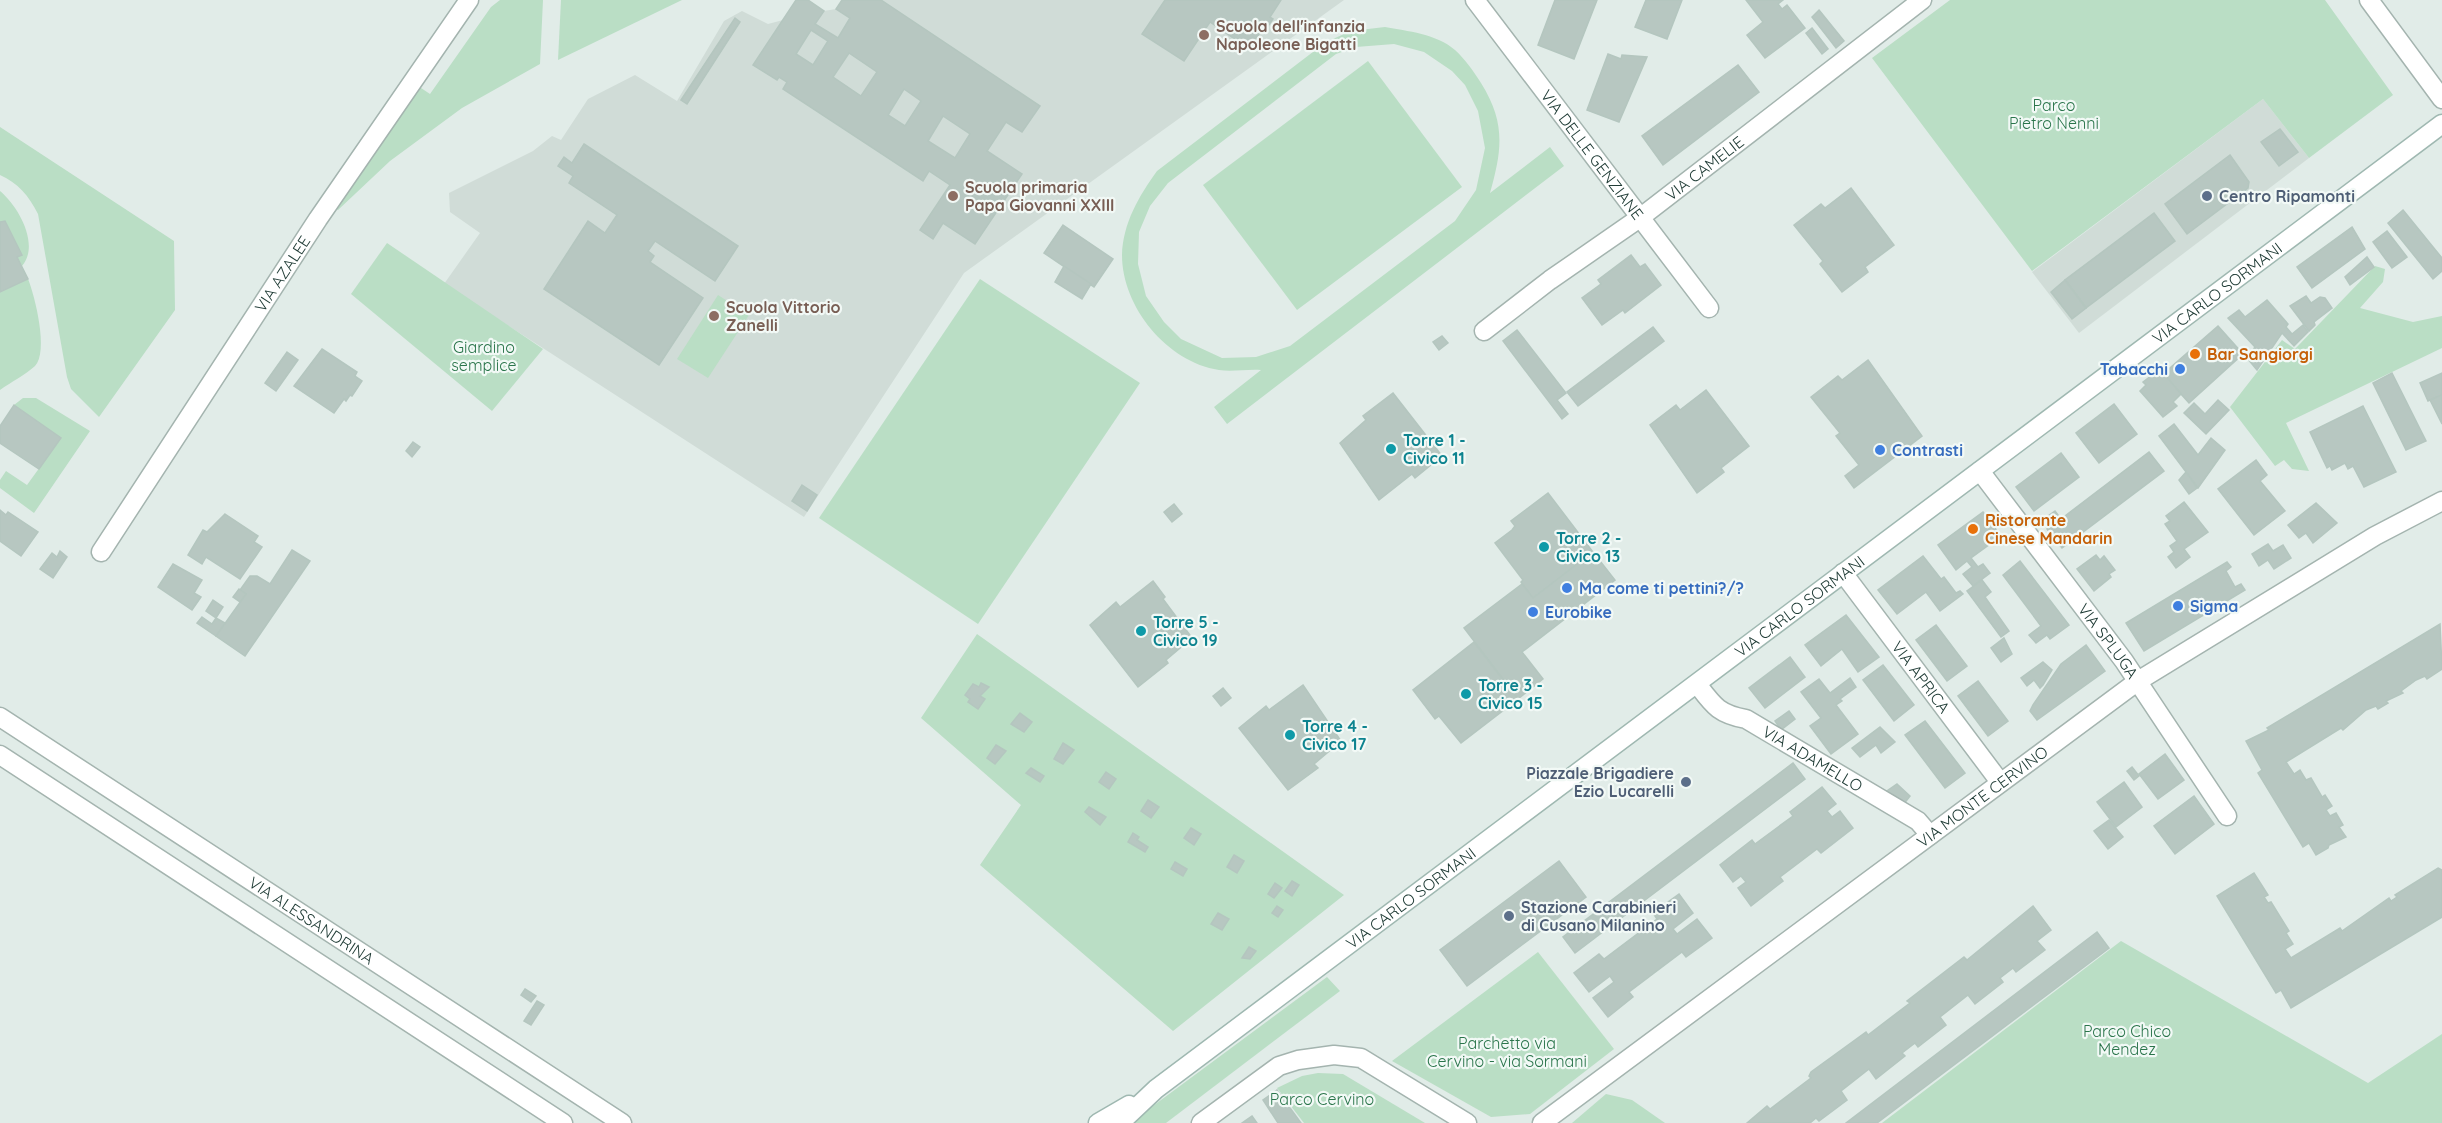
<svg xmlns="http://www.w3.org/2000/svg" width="2442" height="1123" font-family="Quicksand,sans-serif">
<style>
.built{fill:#d0dcd7}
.green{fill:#badec5;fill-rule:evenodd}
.building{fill:#b7c7c1;stroke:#b4c6bf;stroke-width:1.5;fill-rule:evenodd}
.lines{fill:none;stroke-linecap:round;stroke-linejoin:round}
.minor-casing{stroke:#a4b4af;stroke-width:21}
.tertiary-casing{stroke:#a4b4af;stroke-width:21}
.secondary-casing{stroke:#9fb8b1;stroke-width:21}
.minor{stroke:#fff;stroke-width:18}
.tertiary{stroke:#fff;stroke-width:18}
.secondary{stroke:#fff;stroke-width:18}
.education-dot{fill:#8d6e63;stroke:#f2f9f6;stroke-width:2}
.service-dot{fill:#5c6f8a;stroke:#f2f9f6;stroke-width:2}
.food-dot{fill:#e8710a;stroke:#f2f9f6;stroke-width:2}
.shop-dot{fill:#3f7fe0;stroke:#f2f9f6;stroke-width:2}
.culture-dot{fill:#0f9aa8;stroke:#f2f9f6;stroke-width:2}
.labels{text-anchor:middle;stroke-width:4.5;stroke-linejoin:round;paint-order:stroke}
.education-label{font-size:16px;font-weight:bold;fill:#785e54;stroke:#f2f9f6;text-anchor:start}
.park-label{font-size:16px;fill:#2a754b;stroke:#f2f9f6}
.street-label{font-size:16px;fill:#213d37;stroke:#f2f9f6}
.service-label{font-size:16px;font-weight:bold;fill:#4e5e75;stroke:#f2f9f6;text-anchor:start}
.food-label{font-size:16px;font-weight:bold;fill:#c56008;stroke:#f2f9f6;text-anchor:start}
.shop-label{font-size:16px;font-weight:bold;fill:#366cbe;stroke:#f2f9f6;text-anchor:start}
.culture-label{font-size:16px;font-weight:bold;fill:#0d838f;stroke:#f2f9f6;text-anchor:start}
</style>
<rect width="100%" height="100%" fill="#e1ece8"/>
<!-- built -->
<g class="built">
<path d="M796 0H808L824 11 836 9 842 0H1344L964 273 804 517 444 284 480 233 450 212 449 193 533 151 552 136 561 140 588 99 635 75 677 101 724 21 742 11 768 24 783 20Z"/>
<path d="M2263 99 2309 158 2079 333 2032 272Z"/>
</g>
<!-- green -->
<g class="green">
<path d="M500 0H543L540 64 462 108 390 161 338 210 333 207 418 86 430 94 491 7Z"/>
<path d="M561 0H682L558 60Z"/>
<path d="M1950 0H2325L2393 95 2309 158 2263 99 2032 271 1872 58Z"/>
<path d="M1385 27C1407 31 1437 34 1455 50 1465 59 1474 72 1481 83 1506 123 1502 150 1490 193L1550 147 1564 166 1227 424 1214 407 1261 370C1247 369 1232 372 1219 370 1167 362 1122 307 1122 255 1123 223 1139 196 1157 171L1326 42 1351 31ZM1394 44 1424 52 1452 71 1465 85 1478 111 1485 148 1476 190 1455 221 1290 346 1256 357 1222 358 1181 339 1164 322 1146 296 1138 264 1139 232 1150 206 1168 183 1336 54 1356 47Z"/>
<path d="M1368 61 1462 187 1297 310 1203 185Z"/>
<path d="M0 127 174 241 175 310 99 417 71 389 67 377 38 214C29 196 18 183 0 175Z"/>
<path d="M0 191C19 207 40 245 22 266L17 257 22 255 0 222Z"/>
<path d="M387 243 543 349 492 411 351 294Z"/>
<path d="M2375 266 2385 269 2383 282 2360 308 2413 322 2442 316V348L2286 423 2309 471 2292 469 2284 460 2275 466 2230 407 2282 340 2295 349Z"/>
<path d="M28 279C35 296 49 352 35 366 25 375 11 382 0 390V292Z"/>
<path d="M980 279 1140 383 978 624 819 518Z"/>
<path d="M718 295 749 315 708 378 677 359Z"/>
<path d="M23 398H36L90 431 34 513 0 488V480L6 471 27 485 61 438 14 405Z"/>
<path d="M977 634 1344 895 1173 1031 980 865 1021 805 921 718Z"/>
<path d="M2121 941 2368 1083 2442 1034V1123H1882Z"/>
<path d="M1538 952 1614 1049 1530 1114 1491 1117 1392 1061Z"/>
<path d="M1327 977 1340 991 1166 1123H1130Z"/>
<path d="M1318 1073 1343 1074 1425 1123H1304L1277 1088 1302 1076Z"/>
<path d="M1606 1094 1632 1100 1665 1123H1572Z"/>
</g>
<!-- building -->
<g class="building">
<path d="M796 0H808L824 11 815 24 838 38 850 18 836 9 842 0H881L1040 106 1022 132 1006 122 987 151 1022 174 975 244 943 223 933 239 920 230 950 185 929 171 923 181 783 89 787 82 779 77 777 80 753 65ZM811 30 828 41 813 65 796 54ZM849 53 877 72 861 96 833 77ZM904 89 921 101 905 126 888 115ZM943 116 970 134 955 158 928 141Z"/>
<path d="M1165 0H1281L1270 17 1273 19 1265 30 1263 28 1249 49 1210 22 1184 61 1142 34Z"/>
<path d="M1555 0H1597L1574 59 1538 45Z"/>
<path d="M1646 0H1682L1667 39 1635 27Z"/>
<path d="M1746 0H1783L1778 4 1782 9 1787 5 1805 28 1765 58 1747 35 1763 22Z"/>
<path d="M1819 10 1844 41 1836 48 1812 17Z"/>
<path d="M735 18 740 22 687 104 681 100Z"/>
<path d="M1812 28 1828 49 1822 54 1806 33Z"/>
<path d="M1608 54 1621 59 1622 55 1647 57 1619 122 1587 110Z"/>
<path d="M1738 65 1759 92 1663 165 1642 136Z"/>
<path d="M2280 129 2298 152 2279 166 2261 142Z"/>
<path d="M584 144 738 246 715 281 655 241 648 251 654 256 650 262 703 298 659 365 544 289 588 221 605 233 617 215 569 183 573 176 558 166 564 157 572 163Z"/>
<path d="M2230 155 2249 182 2248 188 2187 234 2165 204Z"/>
<path d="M1851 188 1894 245 1865 267 1868 272 1842 292 1820 264 1823 261 1794 225 1821 204 1825 208Z"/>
<path d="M2403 210 2442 258V271L2433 279 2388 223Z"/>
<path d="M2154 213 2175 241 2086 308 2065 280Z"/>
<path d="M5 221 22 255 17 257 28 279 0 292V222Z"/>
<path d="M1063 225 1113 259 1094 287 1044 253Z"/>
<path d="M2352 227 2365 249 2312 288 2297 267Z"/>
<path d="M2387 231 2407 257 2392 268 2373 242Z"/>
<path d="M1631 255 1640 267 1645 264 1661 285 1625 313 1623 310 1602 325 1582 298 1601 284 1598 280Z"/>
<path d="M2367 257 2374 267 2350 285 2345 277Z"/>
<path d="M1064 266 1091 284 1082 299 1055 282Z"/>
<path d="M2065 280 2086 308 2072 319 2051 292Z"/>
<path d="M2306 296 2311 303 2320 297 2325 298 2332 308 2314 322 2315 325 2309 331 2290 306Z"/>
<path d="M2267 300 2288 324 2286 327 2292 334 2303 325 2308 332 2294 346 2282 333 2257 370 2247 358 2255 347 2228 318 2239 310 2245 317Z"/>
<path d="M2218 326 2243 354 2189 403 2163 374Z"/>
<path d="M1653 327 1664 341 1578 406 1567 392Z"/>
<path d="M1517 330 1566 393 1557 400 1568 414 1562 419 1503 341Z"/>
<path d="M1442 336 1448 343 1439 350 1433 342Z"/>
<path d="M322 349 357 372 355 376 362 381 352 396 350 395 346 401 344 399 334 413 294 386Z"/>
<path d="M287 352 298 360 276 391 265 383Z"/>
<path d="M1868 360 1922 436 1854 488 1845 476 1859 465 1836 436 1840 433 1811 397 1838 376 1842 380Z"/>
<path d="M2160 369 2181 394 2173 402 2177 406 2163 417 2140 391 2146 385 2143 382Z"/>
<path d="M2392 373 2426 441 2406 450 2373 383Z"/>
<path d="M2442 373V395L2428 401 2420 383Z"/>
<path d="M1706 390 1749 446 1721 468 1724 472 1697 493 1650 425 1676 405 1680 410Z"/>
<path d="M1393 393 1442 456 1415 478 1412 474 1379 500 1340 443 1366 420 1363 416Z"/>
<path d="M2442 395V424L2430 400Z"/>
<path d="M2218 400 2229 410 2206 434 2184 413 2194 403 2205 414Z"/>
<path d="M2114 404 2137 434 2099 463 2076 433Z"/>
<path d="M14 405 61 438 39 469 0 443V426Z"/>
<path d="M2363 406 2396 472 2364 487 2353 466 2348 469 2345 463 2332 470 2330 466 2327 468 2310 432Z"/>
<path d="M2174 424 2198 455 2211 438 2225 450 2198 488 2159 436Z"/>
<path d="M413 442 420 447 412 457 406 451Z"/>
<path d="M2149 452 2164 471 2062 548 2047 529 2050 527 2044 519 2055 511 2061 519Z"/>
<path d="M2061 453 2079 477 2034 511 2016 487Z"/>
<path d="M2256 460 2267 475 2260 481 2285 511 2254 535 2218 489Z"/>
<path d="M2186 472 2197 488 2189 494 2179 480Z"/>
<path d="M802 485 817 495 807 511 792 501Z"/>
<path d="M1548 493 1593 552 1533 598 1521 582 1523 580 1495 543 1512 530 1515 526 1511 521Z"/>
<path d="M2184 502 2208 532 2184 549 2190 557 2176 568 2168 557 2174 552 2170 546 2177 541 2165 524 2170 521 2166 516Z"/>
<path d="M2316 503 2337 523 2313 543 2306 533 2299 538 2288 525Z"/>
<path d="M1174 504 1182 514 1172 522 1164 512Z"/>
<path d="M0 510 6 515 8 512 38 532 21 556 0 541Z"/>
<path d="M1983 512 2001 536 1971 558 1978 567 1983 564 1990 573 1973 586 1963 574 1972 567 1967 561 1956 570 1938 545Z"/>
<path d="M225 514 258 536 254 542 262 547 240 579 206 557 202 564 188 555 203 530 207 532Z"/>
<path d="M2268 544 2273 551 2283 545 2291 558 2274 569 2268 560 2259 566 2252 554Z"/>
<path d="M292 550 310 561 245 656 216 636 246 594 240 590 250 576H257L270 584Z"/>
<path d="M60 551 67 557 53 578 40 569 52 553 57 557Z"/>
<path d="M1593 552 1615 580 1522 652 1543 679 1518 699 1464 628 1522 584 1533 598Z"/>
<path d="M2096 555 2100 560 2104 556 2115 570 2109 574 2111 577 2094 591 2077 569Z"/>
<path d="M1923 556 1941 579 1944 577 1956 593 1960 591 1963 594 1940 611 1926 592 1897 614 1878 590Z"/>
<path d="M2020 561 2069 625 2050 639 2047 635 2036 643 2029 635 2041 626 2003 575Z"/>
<path d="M2227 562 2231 567 2226 571 2235 587 2241 584 2245 590 2144 651 2126 623Z"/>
<path d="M173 564 202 580 194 593 201 597 192 610 158 587Z"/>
<path d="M1982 580 1991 592 1985 597 2009 631 2001 637 1967 591Z"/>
<path d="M1153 581 1165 597 1163 599 1192 638 1166 660 1168 663 1138 687 1090 625 1116 602 1120 607Z"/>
<path d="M239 589 246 594 240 602 233 597Z"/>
<path d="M213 600 223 607 216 618 206 611Z"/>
<path d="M1846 615 1879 657 1858 672 1842 649 1821 666 1805 645Z"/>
<path d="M202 617 212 624 216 618 225 623 216 636 197 623Z"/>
<path d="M2440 624 2442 669 2427 679 2425 676 2416 680 2401 691 2403 693 2386 701 2388 703 2378 709 2376 706 2366 710 2343 730 2341 728 2286 762 2294 774 2300 770 2306 780 2311 778 2322 797 2325 795 2332 806 2326 810 2330 816 2336 813 2343 825 2339 827 2346 837 2329 845 2328 848 2316 855 2309 843 2303 847 2258 773 2262 770 2246 741 2269 730 2267 728Z"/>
<path d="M1936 625 1967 666 1947 681 1916 640Z"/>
<path d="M2004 638 2012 654 2001 662 1991 648Z"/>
<path d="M1474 642 1518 699 1461 743 1439 716 1435 719 1413 690Z"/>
<path d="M2086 645 2105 671 2037 720 2030 711 2033 705 2061 664Z"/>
<path d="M1790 657 1805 677 1765 708 1749 688Z"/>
<path d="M2043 662 2052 670 2043 685 2040 688 2034 680 2027 686 2021 678Z"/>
<path d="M1883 665 1914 705 1894 721 1863 680Z"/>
<path d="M1850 678 1856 687 1840 699 1842 701 1836 705 1858 734 1831 754 1810 726 1821 718 1801 692 1819 679 1830 693Z"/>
<path d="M1978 681 2008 721 1988 736 1958 696Z"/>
<path d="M981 683 989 687 980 696 985 699 978 709 968 702 970 699 965 695 973 684 979 687Z"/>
<path d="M1303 685 1341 741 1314 764 1318 768 1288 790 1239 728 1266 706 1269 710Z"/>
<path d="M1223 688 1231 698 1221 706 1213 696Z"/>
<path d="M1789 711 1795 719 1781 730 1775 721Z"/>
<path d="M1020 713 1032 722 1024 732 1011 724Z"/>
<path d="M1925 721 1965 773 1945 788 1905 735Z"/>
<path d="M1880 727 1895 742 1881 753 1876 745 1860 757 1852 748Z"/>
<path d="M1063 743 1074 750 1063 764 1054 759Z"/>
<path d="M996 745 1006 751 995 764 987 758Z"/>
<path d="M2165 754 2184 780 2158 799 2139 774Z"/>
<path d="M1793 763 1805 779 1575 953 1563 937Z"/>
<path d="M2132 767 2139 776 2134 780 2127 771Z"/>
<path d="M1031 768 1044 776 1040 782 1026 773Z"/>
<path d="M1106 772 1116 779 1109 789 1099 782Z"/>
<path d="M2124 782 2142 807 2116 827 2097 802Z"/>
<path d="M1897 784 1910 796 1903 805 1884 793Z"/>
<path d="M1822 787 1836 804 1827 811 1832 817 1840 811 1853 828 1821 853 1817 849 1780 877 1783 881 1751 906 1738 888 1746 882 1741 876 1733 882 1720 865 1752 840 1755 844 1793 816 1790 812Z"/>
<path d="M2194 796 2214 824 2175 854 2154 826Z"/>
<path d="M1148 800 1159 807 1151 818 1141 811Z"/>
<path d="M1089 807 1106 817 1100 825 1085 812Z"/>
<path d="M2109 820 2123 837 2108 849 2094 831Z"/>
<path d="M1191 828 1201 834 1194 845 1184 838Z"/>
<path d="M1133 833 1139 837 1137 840 1148 847 1145 852 1128 842Z"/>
<path d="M1234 855 1244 861 1237 873 1227 867Z"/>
<path d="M1559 861 1586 897 1467 986 1440 950Z"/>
<path d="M1175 862 1187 869 1183 876 1171 869Z"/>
<path d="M2438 868 2442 870V917L2291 1008 2281 990 2276 993 2217 896 2254 873 2268 895 2264 897 2268 903 2271 902 2289 931 2286 933 2293 944 2285 949 2291 958 2340 928 2342 931 2389 898 2391 901 2397 897 2395 895Z"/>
<path d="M1292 881 1299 885 1292 896 1285 891Z"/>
<path d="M1275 883 1282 888 1274 898 1268 894Z"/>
<path d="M1679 894 1693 913 1673 929 1677 934 1697 919 1712 938 1686 957 1682 952 1629 992 1633 997 1608 1017 1593 998 1614 982 1610 976 1589 992 1574 973 1599 954 1604 959 1657 919 1653 913Z"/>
<path d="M1277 906 1283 910 1278 917 1272 913Z"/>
<path d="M2033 906 2051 930 2037 941 2045 950 2016 972 2013 968 2000 978 2003 982 1975 1004 1968 995 1940 1017 1946 1025 1918 1047 1915 1043 1902 1053 1905 1056 1876 1079 1869 1069 1841 1091 1847 1100 1819 1121 1816 1118 1810 1123H1747L1767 1106 1770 1109 1811 1078 1809 1076 1811 1072 1866 1032 1868 1035 1910 1003 1907 1001 1964 957 1967 960Z"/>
<path d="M1218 913 1229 919 1222 930 1211 924Z"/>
<path d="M2097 932 2109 948 1877 1123H1846Z"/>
<path d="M1249 947 1256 951 1250 959 1242 958Z"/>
<path d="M525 989 536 996 531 1002 521 995Z"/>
<path d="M537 1001 544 1005 531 1025 524 1021Z"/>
<path d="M1277 1090 1301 1123H1278L1263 1100Z"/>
<path d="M1252 1116 1257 1123H1242Z"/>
</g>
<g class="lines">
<!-- minor casing -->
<g class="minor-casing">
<g id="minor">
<path id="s1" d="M1475 0 1709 308"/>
<path d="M2369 0 2442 99"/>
<path id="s2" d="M1484 331 1550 280 1641 217 1922 0"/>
<path id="s3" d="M1980 471 2124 661 2227 816"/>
<path id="s4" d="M101 552 318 219 469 0"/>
<path id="s5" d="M1843 573 2000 782"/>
<path id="s6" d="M1697 684C1713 705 1718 714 1746 719L1918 821 1930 835"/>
<path d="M1201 1123 1279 1066 1298 1060 1334 1055 1361 1058 1467 1123"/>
<path id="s7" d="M1542 1123 2138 681 2375 536 2442 501"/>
</g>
</g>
<!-- tertiary casing -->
<g class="tertiary-casing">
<g id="tertiary">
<path id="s8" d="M0 717 622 1123"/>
<path d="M0 755 563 1123"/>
</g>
</g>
<!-- secondary casing -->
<g class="secondary-casing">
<g id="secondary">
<path d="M1098 1123 1129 1105"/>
<path id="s9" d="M1120 1123 1156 1089 2442 124"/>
</g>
</g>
<!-- minor -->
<use href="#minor" class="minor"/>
<!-- tertiary -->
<use href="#tertiary" class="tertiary"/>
<!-- secondary -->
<use href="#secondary" class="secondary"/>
</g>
<!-- markers -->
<g class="education-dot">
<circle cx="1204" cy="35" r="6"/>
<circle cx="953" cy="196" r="6"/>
<circle cx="714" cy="316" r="6"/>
</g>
<g class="service-dot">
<circle cx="2207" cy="196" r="6"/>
<circle cx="1686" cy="782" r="6"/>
<circle cx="1509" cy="916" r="6"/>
</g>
<g class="food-dot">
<circle cx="2195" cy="354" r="6"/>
<circle cx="1973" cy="529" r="6"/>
</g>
<g class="shop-dot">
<circle cx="2180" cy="369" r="6"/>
<circle cx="1880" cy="450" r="6"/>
<circle cx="1567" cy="588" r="6"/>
<circle cx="2178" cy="606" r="6"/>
<circle cx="1533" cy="612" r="6"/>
</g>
<g class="culture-dot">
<circle cx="1391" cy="449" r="6"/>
<circle cx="1544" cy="547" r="6"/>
<circle cx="1141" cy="631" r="6"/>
<circle cx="1466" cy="694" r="6"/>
<circle cx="1290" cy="735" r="6"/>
</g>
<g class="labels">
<!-- education labels -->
<g class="education-label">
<text x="1216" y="32">Scuola dell'infanzia<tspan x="1216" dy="18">Napoleone Bigatti</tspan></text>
<text x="965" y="193">Scuola primaria<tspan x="965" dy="18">Papa Giovanni XXIII</tspan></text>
<text x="726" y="313">Scuola Vittorio<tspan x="726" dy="18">Zanelli</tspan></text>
</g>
<!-- park labels -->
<g class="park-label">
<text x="2054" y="111">Parco<tspan x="2054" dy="18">Pietro Nenni</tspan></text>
<text x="484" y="353">Giardino<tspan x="484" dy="18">semplice</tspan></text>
<text x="2127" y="1037">Parco Chico<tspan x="2127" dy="18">Mendez</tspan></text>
<text x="1507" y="1049">Parchetto via<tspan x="1507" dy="18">Cervino - via Sormani</tspan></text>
<text x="1322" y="1105">Parco Cervino</text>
</g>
<!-- street labels -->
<g class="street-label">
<text dy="6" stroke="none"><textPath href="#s1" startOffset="194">VIA DELLE GENZIANE</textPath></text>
<text dy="6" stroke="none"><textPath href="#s2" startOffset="274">VIA CAMELIE</textPath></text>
<text dy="6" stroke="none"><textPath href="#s4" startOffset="332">VIA AZALEE</textPath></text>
<text dy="6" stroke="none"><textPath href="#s9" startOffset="1376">VIA CARLO SORMANI</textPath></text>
<text dy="6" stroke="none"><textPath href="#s9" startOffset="854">VIA CARLO SORMANI</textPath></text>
<text dy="6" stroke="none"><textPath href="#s3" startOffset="213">VIA SPLUGA</textPath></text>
<text dy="6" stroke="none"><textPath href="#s5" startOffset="130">VIA APRICA</textPath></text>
<text dy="6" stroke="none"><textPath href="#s6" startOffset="140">VIA ADAMELLO</textPath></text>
<text dy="6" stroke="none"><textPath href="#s7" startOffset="548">VIA MONTE CERVINO</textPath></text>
<text dy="6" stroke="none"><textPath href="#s9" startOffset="368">VIA CARLO SORMANI</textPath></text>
<text dy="6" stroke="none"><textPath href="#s8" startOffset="372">VIA ALESSANDRINA</textPath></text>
</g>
<!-- service labels -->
<g class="service-label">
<text x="2219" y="202">Centro Ripamonti</text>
<text x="1674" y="779" text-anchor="end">Piazzale Brigadiere<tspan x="1674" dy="18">Ezio Lucarelli</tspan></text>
<text x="1521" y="913">Stazione Carabinieri<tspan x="1521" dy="18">di Cusano Milanino</tspan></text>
</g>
<!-- food labels -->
<g class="food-label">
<text x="2207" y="360">Bar Sangiorgi</text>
<text x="1985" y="526">Ristorante<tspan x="1985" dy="18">Cinese Mandarin</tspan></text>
</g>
<!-- shop labels -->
<g class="shop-label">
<text x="2168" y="375" text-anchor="end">Tabacchi</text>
<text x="1892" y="456">Contrasti</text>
<text x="1579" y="594">Ma come ti pettini?/?</text>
<text x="2190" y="612">Sigma</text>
<text x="1545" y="618">Eurobike</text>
</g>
<!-- culture labels -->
<g class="culture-label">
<text x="1403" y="446">Torre 1 -<tspan x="1403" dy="18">Civico 11</tspan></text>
<text x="1556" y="544">Torre 2 -<tspan x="1556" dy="18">Civico 13</tspan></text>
<text x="1153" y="628">Torre 5 -<tspan x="1153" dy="18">Civico 19</tspan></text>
<text x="1478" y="691">Torre 3 -<tspan x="1478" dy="18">Civico 15</tspan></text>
<text x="1302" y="732">Torre 4 -<tspan x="1302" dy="18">Civico 17</tspan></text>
</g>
</g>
</svg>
